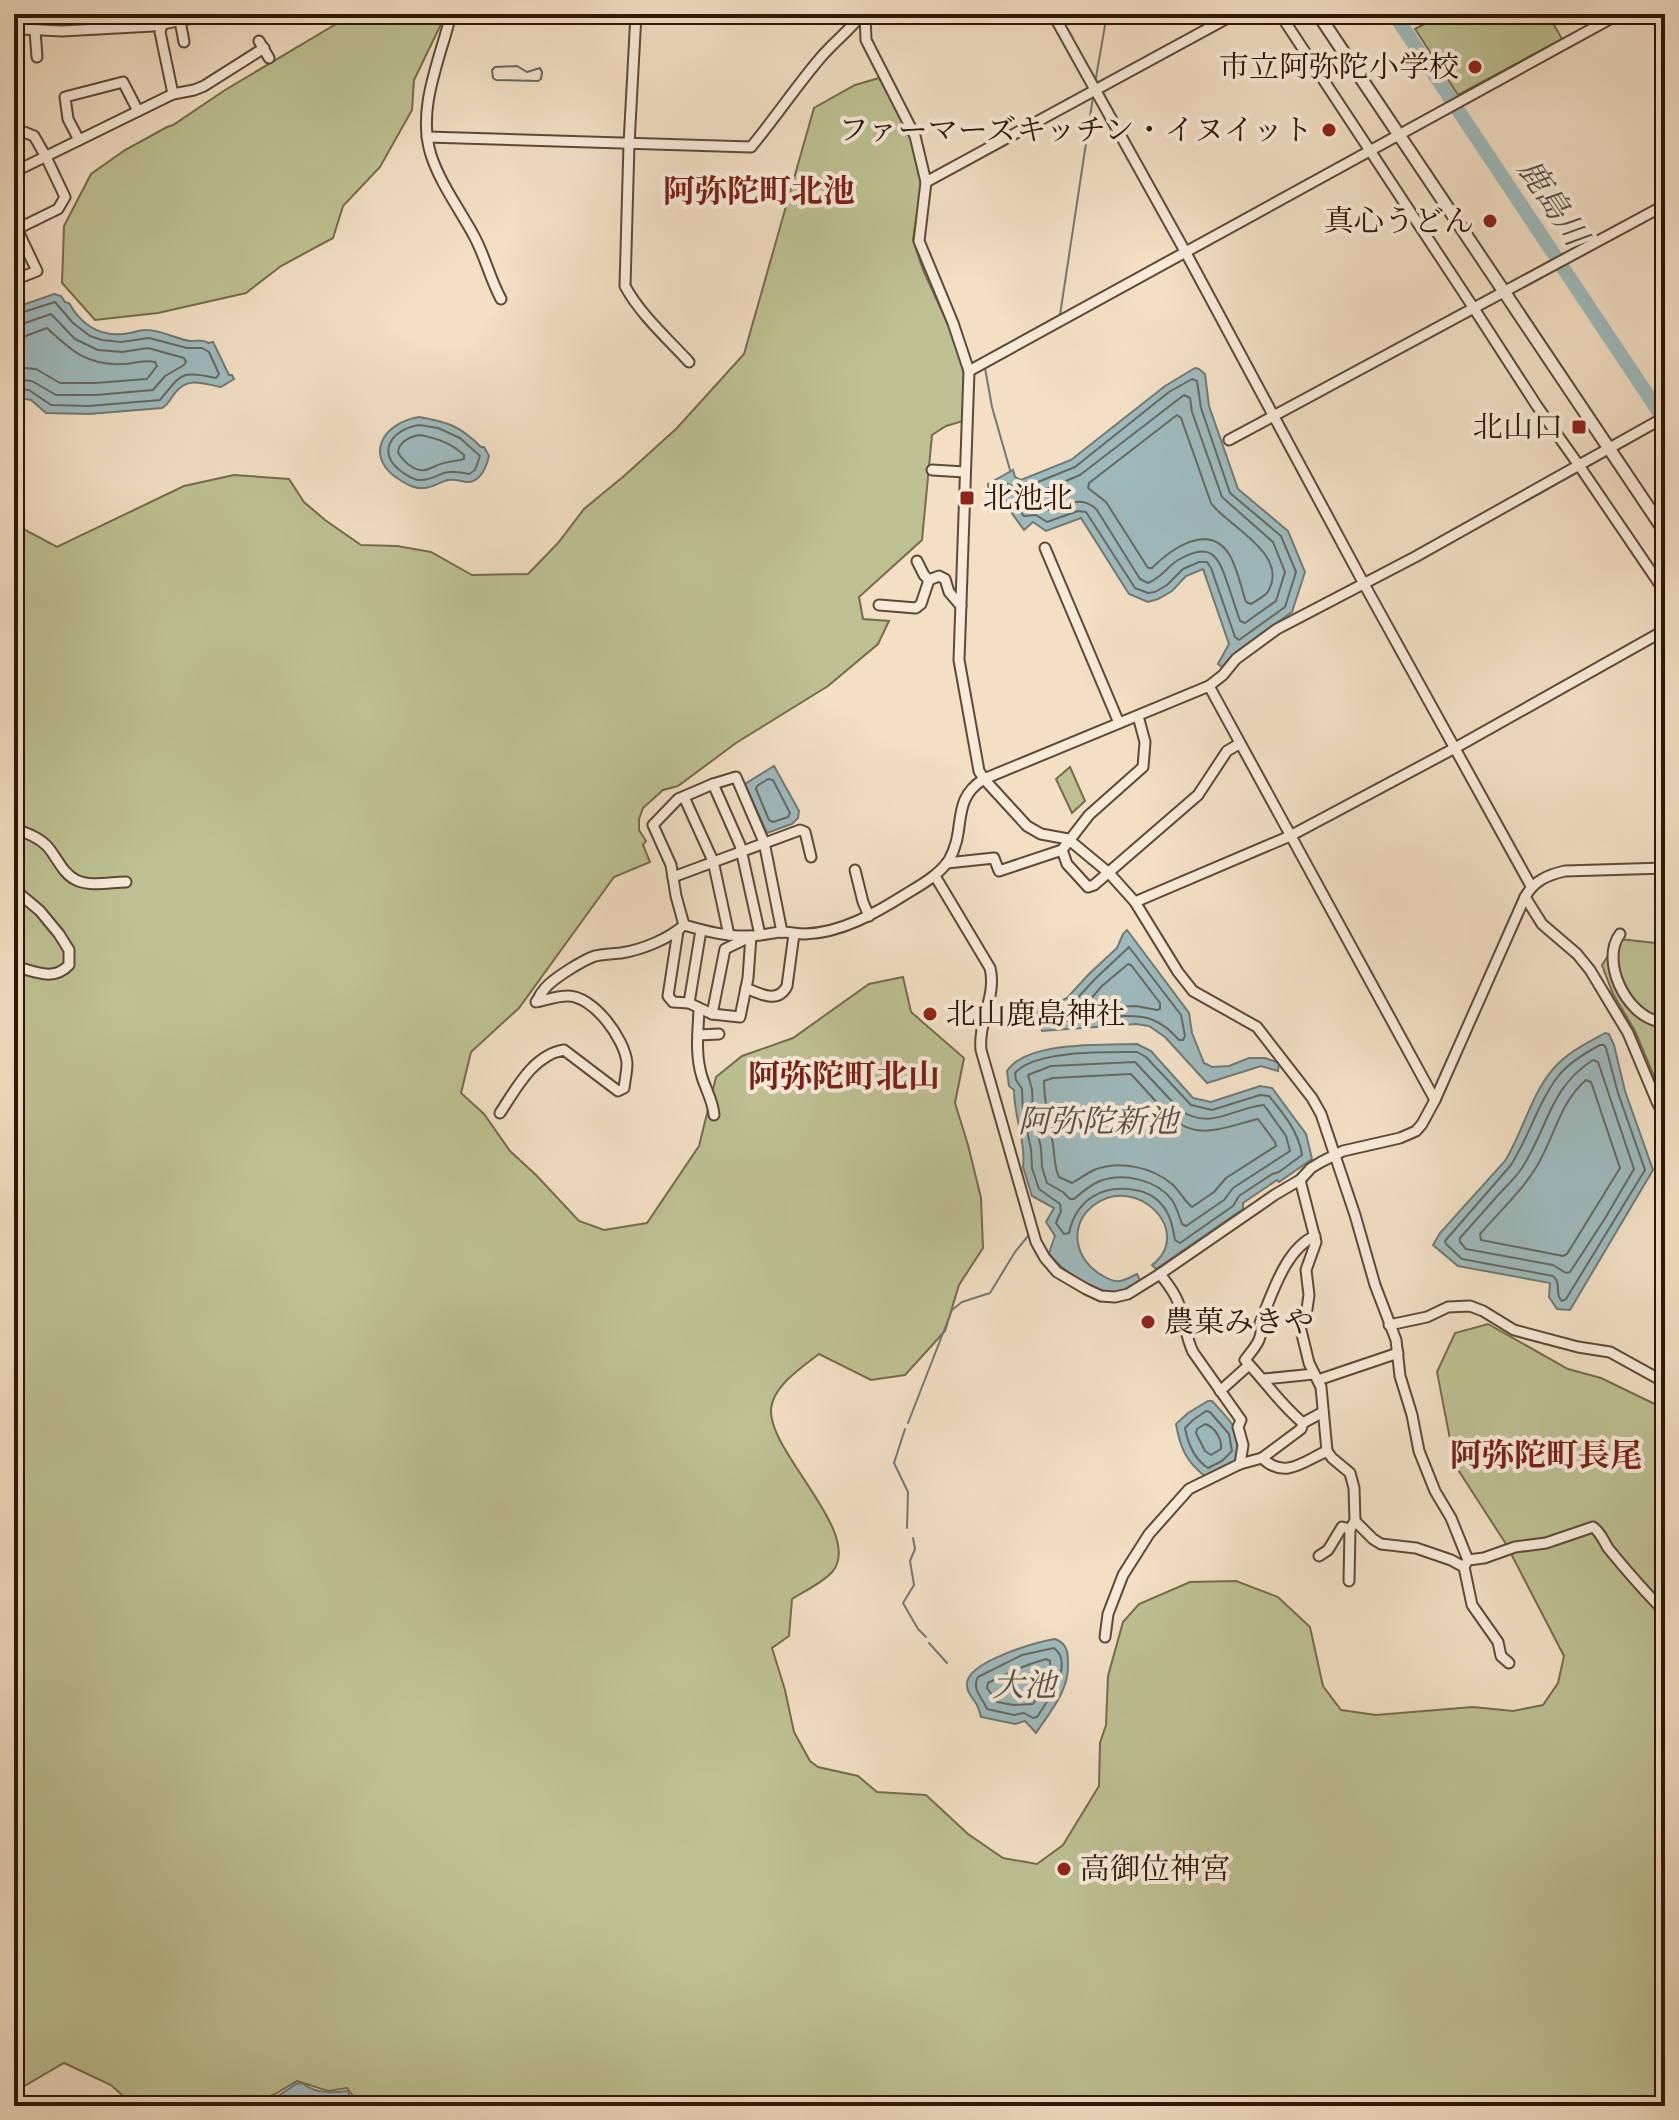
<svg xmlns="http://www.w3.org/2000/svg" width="1679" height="2120" font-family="'IM FELL French Canon','Noto Serif JP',serif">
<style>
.green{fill:#bdc192;stroke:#756c4c;stroke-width:2}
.water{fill:#9ebabd;stroke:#717974;stroke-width:2}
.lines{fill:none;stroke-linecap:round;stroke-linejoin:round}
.shore{stroke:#666862;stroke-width:2}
.stream{stroke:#717974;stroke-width:2}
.river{stroke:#9ebabd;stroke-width:14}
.minor-casing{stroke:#5e4936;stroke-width:13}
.tertiary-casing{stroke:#5e4936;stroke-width:15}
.minor{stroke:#f7ead9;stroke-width:9}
.tertiary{stroke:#f7ead9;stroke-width:11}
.poi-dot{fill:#8f2418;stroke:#f7ead9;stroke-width:3}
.labels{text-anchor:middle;stroke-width:8;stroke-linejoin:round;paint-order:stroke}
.poi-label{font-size:30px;fill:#2d1707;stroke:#f7ead9;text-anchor:end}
.neighbourhood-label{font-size:32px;font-weight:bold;fill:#7a1f14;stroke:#f7ead9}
.water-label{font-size:32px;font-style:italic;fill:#555047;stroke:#f7ead9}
</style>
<rect width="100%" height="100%" fill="#f2dfc4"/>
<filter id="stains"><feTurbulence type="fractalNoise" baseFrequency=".0025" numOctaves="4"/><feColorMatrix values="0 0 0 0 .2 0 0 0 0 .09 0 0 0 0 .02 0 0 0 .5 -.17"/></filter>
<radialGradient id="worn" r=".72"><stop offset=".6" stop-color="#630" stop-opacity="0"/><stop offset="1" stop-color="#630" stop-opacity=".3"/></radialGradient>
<!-- green -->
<g class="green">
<path d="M353 14H446L414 80 412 110 380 167 343 206 333 238 281 266 246 293 158 313 95 320 62 283 64 226 91 174 125 150 167 127 173 125 225 90Z"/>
<path d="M1444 14H1548L1562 39 1458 95 1415 29Z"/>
<path d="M879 78 911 135 922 182 913 240 923 270 957 344 965 375 963 421 946 426 932 435 922 540 859 597 863 619 889 621 878 644 828 686 736 743 678 786 663 790 643 808 639 819V830L646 841 643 845 650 862 614 877 519 1008 471 1052 461 1093 484 1114 510 1151 536 1175 579 1221 604 1230 647 1223 699 1146 716 1077 742 1056 793 1038 869 984 903 977 911 1012 964 1058 955 1103 968 1145 981 1198 983 1248 959 1285 945 1331 905 1375 871 1380 819 1354C802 1367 773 1386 771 1409 768 1452 863 1532 833 1571 823 1583 804 1591 792 1599L789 1636 772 1648 785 1690 794 1732 810 1761 818 1767 858 1776 877 1792 926 1795 968 1834 1003 1858 1037 1864 1063 1845 1099 1786 1100 1743 1106 1725 1108 1676 1123 1622 1139 1604 1190 1582 1236 1581 1278 1597 1310 1627 1323 1686 1341 1710 1376 1715 1473 1707 1513 1711 1543 1705 1558 1683 1564 1656 1506 1544 1455 1465 1437 1372 1455 1333 1488 1324 1568 1369 1601 1378 1665 1409V2106H374L357 2101 347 2088 328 2091 297 2081 275 2094 257 2102C246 2097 232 2098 223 2106H134L111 2085 64 2063 14 2092V524L57 547 184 486 234 475 289 479 304 502 325 520 361 545 397 546 431 552 472 575 528 574 558 543 584 509 624 476 677 428 744 354 814 108 855 85Z"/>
<path d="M1070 767 1085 801 1072 813 1056 779Z"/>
<path d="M1619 939 1665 944V1103L1635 1031 1613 994 1602 965Z"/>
</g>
<!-- water -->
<g class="water">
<path d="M54 294 61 296 65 302 69 303C80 323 98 336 121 334 130 334 138 330 146 330 162 330 176 339 190 341 198 341 201 339 209 343L213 342 229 375H232L234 379 221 387C204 384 188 376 175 393 170 399 169 404 162 408L89 414 46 413 31 400 14 397V308Z"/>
<path d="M1195 368 1199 369 1205 374 1209 406 1238 489 1288 531 1305 572 1292 612 1236 652 1222 667 1218 664 1229 644 1203 569 1186 576 1172 591 1158 599 1148 602 1129 594 1081 518 1046 531 1033 522 1024 530 1011 512 1005 508 999 509 991 505 988 484 1013 470 1015 477 1021 480 1071 460 1165 386Z"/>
<path d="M419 417C448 422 460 426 481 447H484L489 456C486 468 480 483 466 482 460 481 455 479 448 480 440 482 432 488 424 488 415 489 408 485 400 480 363 457 382 423 419 417Z"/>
<path d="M774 766 799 811 798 818 792 824 767 833 745 784Z"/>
<path d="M1127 930 1189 1013 1192 1033 1204 1063 1212 1067 1229 1066 1249 1058H1265L1279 1063 1278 1071 1261 1066 1207 1083 1165 1037 1149 1026 1136 1024 1042 1031 1040 1020 1031 1010 1035 1006 1042 1011 1067 998 1089 974 1117 948 1123 934Z"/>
<path d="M1605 1033 1609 1034 1614 1045 1625 1091 1653 1170 1570 1310 1557 1309 1549 1297 1550 1283 1458 1266 1433 1245 1440 1233 1505 1161C1523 1132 1531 1094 1554 1068 1568 1052 1587 1043 1605 1033Z"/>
<path d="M1137 1044 1151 1051 1193 1098 1211 1102 1260 1086 1272 1088 1306 1134 1312 1159 1279 1182 1277 1180 1243 1203V1209L1156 1269 1152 1265C1195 1232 1137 1173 1094 1205 1067 1225 1075 1261 1103 1276 1108 1279 1114 1282 1120 1281 1126 1280 1132 1276 1137 1274L1140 1280C1133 1285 1125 1291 1117 1292 1096 1295 1060 1269 1049 1253L1055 1236 1046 1222 1054 1208 1032 1196 1023 1167C1026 1142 1014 1117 1014 1090L1009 1086 1007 1071C1026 1041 1103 1045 1137 1044Z"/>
<path d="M1208 1401H1212C1234 1425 1239 1426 1238 1459L1226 1468 1206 1477C1186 1462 1180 1447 1176 1424L1188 1413Z"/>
<path d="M1055 1639C1068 1644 1068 1653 1068 1665 1069 1690 1050 1712 1036 1733L1025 1721 1015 1724 981 1717C980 1713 979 1709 977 1705 973 1698 966 1692 967 1683 969 1661 1037 1642 1055 1639Z"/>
<path d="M302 2083C316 2094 330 2093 348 2091 349 2099 354 2103 362 2106H248L275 2098 296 2084Z"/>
</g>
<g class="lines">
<!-- shore -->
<g class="shore">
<path d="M517 66 527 72 540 68 542 72 541 79 538 81 496 80 493 78 492 70 495 67Z"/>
<path d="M14 315 55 302 73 323 90 336 102 340 121 342 149 338 187 348H202L209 352 219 374 216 378C179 370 182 374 160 400L89 406 51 405 29 390 14 389"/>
<path d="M14 325 22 324 51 314 75 339 98 350 122 352 148 348 184 358 186 362 184 365 165 376 153 390 96 395H56L32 381 14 379"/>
<path d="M14 337H23L47 328C71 350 87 366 122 364 134 364 143 359 155 362L157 366 147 379 95 383H60L36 369 14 367"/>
<path d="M1192 379 1197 381 1201 408 1230 493 1281 536 1296 572 1285 607 1239 640 1235 637 1211 568 1207 562H1199L1183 569 1167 585 1155 592 1148 593 1135 588 1086 512 1078 511 1047 522 1036 515 1024 516C1017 508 1013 500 1000 500L998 498V489L1007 484 1023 488 1075 467 1169 392Z"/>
<path d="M1184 395 1190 398 1192 412 1222 497 1273 542 1285 572 1276 601 1245 623 1240 621C1236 609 1232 597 1228 585 1218 555 1211 541 1178 560 1167 567 1161 578 1148 583L1140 579 1097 510C1082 494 1067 505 1049 510L1039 505 1029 504 1026 501 1028 497 1080 475Z"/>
<path d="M1177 415 1181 418 1211 503C1228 527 1292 555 1267 593 1263 597 1256 601 1251 604L1246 602C1241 587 1237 567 1229 554 1208 522 1171 549 1152 568H1148L1106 502 1088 488 1089 483Z"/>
<path d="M419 425 438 428 460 438 480 456 475 470 469 474C460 472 453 471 444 473 436 476 428 481 419 480 413 480 407 475 402 472 375 453 392 429 419 425Z"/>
<path d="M419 435C437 438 451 443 464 455V459C458 461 451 461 444 463 438 464 431 469 425 470 414 472 402 460 398 452 399 442 410 437 419 435Z"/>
<path d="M768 779 773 780 790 813 788 817 773 822 769 820 756 789 757 786Z"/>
<path d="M1129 947 1181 1015 1185 1036 1183 1040H1179C1172 1032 1163 1024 1153 1020 1135 1011 1078 1020 1056 1022L1053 1020V1015L1072 1004 1095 979Z"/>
<path d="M1128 964 1131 965 1160 1003V1009L1157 1010 1136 1006 1088 1008 1087 1003 1102 986Z"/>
<path d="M1600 1045H1604L1606 1048 1618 1093 1645 1170 1566 1299 1562 1301C1554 1294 1562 1283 1553 1276L1462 1259 1446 1244 1445 1241 1511 1165C1529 1137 1538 1102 1559 1075 1570 1062 1585 1053 1600 1045Z"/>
<path d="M1137 1052 1146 1057 1191 1105 1212 1110 1260 1095 1269 1096C1283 1113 1299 1132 1302 1155L1279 1172 1272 1174 1239 1196 1233 1206 1180 1243 1175 1240C1173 1229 1171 1215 1162 1205 1156 1197 1145 1191 1135 1190 1102 1184 1076 1200 1069 1233L1064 1234 1056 1223 1061 1211 1060 1204 1039 1189 1032 1168 1031 1149 1023 1113 1022 1089 1016 1080 1015 1073C1034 1050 1107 1052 1137 1052Z"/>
<path d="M1593 1060 1598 1062 1634 1169 1604 1220 1570 1272 1566 1273 1553 1265 1466 1249 1460 1242V1238C1471 1226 1482 1213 1493 1201 1502 1190 1514 1180 1522 1168 1548 1128 1549 1088 1593 1060Z"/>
<path d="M1135 1062 1180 1110C1210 1131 1233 1108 1264 1105L1286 1136 1290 1151 1233 1188 1224 1200 1186 1226 1182 1224C1179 1216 1177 1208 1172 1200 1157 1180 1123 1172 1100 1181 1090 1185 1082 1192 1074 1199H1070L1063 1192 1047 1183 1042 1167 1041 1148 1033 1112 1032 1089 1028 1075 1051 1066Z"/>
<path d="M1131 1074 1171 1118C1200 1142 1227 1126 1258 1119L1275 1142 1276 1146 1226 1178 1214 1192 1192 1207C1184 1201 1180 1191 1172 1184 1152 1167 1119 1160 1094 1170 1086 1174 1079 1179 1072 1183L1059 1177C1054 1167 1055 1157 1053 1145 1050 1122 1044 1105 1044 1081L1053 1078Z"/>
<path d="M1586 1080 1591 1082 1620 1168 1567 1254 1563 1256 1481 1240 1480 1234C1499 1212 1522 1191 1537 1166 1554 1138 1560 1102 1586 1080Z"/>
<path d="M1206 1411 1210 1412 1229 1434 1232 1451 1222 1461 1208 1468C1194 1459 1188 1444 1185 1428L1193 1420Z"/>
<path d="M1205 1424C1215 1427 1222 1439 1221 1449L1211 1455 1205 1451 1196 1433 1197 1429Z"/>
<path d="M1054 1648C1075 1664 1048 1700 1037 1717L1033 1718 1024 1713 1014 1715 987 1709C983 1698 971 1690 978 1677L1022 1655Z"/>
<path d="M1046 1659 1050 1661C1051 1679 1043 1690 1033 1704L1014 1705 997 1702 987 1688 988 1683C1007 1673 1025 1665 1046 1659Z"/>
</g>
<!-- stream -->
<g class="stream">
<path d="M1095 83 1107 14"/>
<path d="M989 354 1060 315 1093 97"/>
<path d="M985 368 992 407 1010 470"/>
<path d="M908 1423 952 1310 962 1302 990 1293 1015 1252 1028 1236"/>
<path d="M905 1429 894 1463 908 1492 907 1528"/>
<path d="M913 1538 915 1549 910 1561 914 1585 903 1603 918 1629 926 1637"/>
<path d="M929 1643 947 1663"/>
</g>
<!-- river -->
<path class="river" d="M1394 14 1665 421"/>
<!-- minor casing -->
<g class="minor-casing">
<g id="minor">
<path d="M449 14V22C438 64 417 111 431 155 440 183 460 210 474 236 485 256 490 279 501 299"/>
<path d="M636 14 629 144 625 286C640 314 667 338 689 362"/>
<path d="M865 14 866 40 915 136 926 182 919 241 953 323 969 371 959 660 979 771 984 779 1027 826 1041 834 1068 839 1109 873 1135 902 1178 972 1193 991 1257 1027 1312 1098 1321 1114 1355 1215 1375 1285 1396 1340 1400 1376 1412 1415 1419 1451 1435 1491 1451 1518 1468 1560"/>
<path d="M1053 14 1186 253 1364 584 1531 886"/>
<path d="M1280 14 1473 307 1537 406 1578 464 1665 592"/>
<path d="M180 21 184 42"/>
<path d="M104 28 108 14"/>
<path d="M35 30 37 57"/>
<path d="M14 31 22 29 62 31 153 26 212 14"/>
<path d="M259 41 269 58"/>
<path d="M173 94 194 90 204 86 264 48"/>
<path d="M14 128 34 136 46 157 65 197 58 209 17 229 37 271 14 280"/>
<path d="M427 137 751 147C776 117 797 85 822 56 835 41 850 30 862 14"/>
<path d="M79 140 68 119 65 97 123 82 138 111"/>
<path d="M14 172 173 94 160 32 162 25"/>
<path d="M926 182 1235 14"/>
<path d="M969 371 1619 14"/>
<path d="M1229 440 1665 205"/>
<path d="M932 470 965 472"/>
<path d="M1045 548 1119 723"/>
<path d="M917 561 924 575 929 580"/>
<path d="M879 605 916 608 921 604 929 580 939 576 945 579 949 592 961 606"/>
<path d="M1209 686 1435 1100"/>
<path d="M713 784 740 845 760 935"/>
<path d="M684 797 713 861 729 935"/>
<path d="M14 829C27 833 38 837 47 846 57 857 62 873 76 880 90 887 111 882 126 882"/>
<path d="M1062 850 1067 864 1088 887 1094 885 1198 795 1227 751 1239 744"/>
<path d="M947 863 994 858 999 871 1062 850 1089 815 1143 767 1145 742 1138 716"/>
<path d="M855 870 863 902 869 916"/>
<path d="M935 876 990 968C997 995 978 1022 981 1050L1036 1242 1045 1258 1057 1272 1086 1289 1101 1296 1115 1297 1128 1294 1160 1274 1276 1194 1300 1180 1311 1168 1321 1162 1343 1151 1400 1138 1416 1131 1422 1124 1435 1100 1525 897C1534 881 1547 875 1565 871L1665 868"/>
<path d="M673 877 800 830 805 832 811 857"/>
<path d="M14 889 40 911 59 934 69 950V965C53 982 34 971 14 966"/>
<path d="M1525 897 1542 924 1577 954 1590 970 1628 1033 1657 1102 1665 1117"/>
<path d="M1135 902 1290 836 1455 748 1665 630"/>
<path d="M684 925 676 896 671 865 653 825 678 799 713 784 736 777 764 842 782 932"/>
<path d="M701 930 689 1003 712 1014 740 1017 748 978 751 936"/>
<path d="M678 931 668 996 673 1002 689 1003"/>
<path d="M1620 934C1600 961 1626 1014 1657 1021L1662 1017 1665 1008"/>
<path d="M746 988C760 994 778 1004 787 986L794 934"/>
<path d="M699 1010C698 1032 695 1055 702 1077 706 1090 713 1101 714 1115"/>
<path d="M712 1014 725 949 748 938"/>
<path d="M698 1035 719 1034"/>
<path d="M500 1113C516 1089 533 1055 564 1050L618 1091 624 1088C625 1080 627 1071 627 1063 625 1039 593 995 567 996 557 996 546 1000 536 1002 539 998 540 994 543 991 550 980 583 960 595 956 604 954 612 954 621 953 641 950 669 939 684 925 705 931 728 937 750 936 760 936 770 933 780 932 789 932 797 934 805 934 841 933 876 913 906 894 921 885 939 875 949 860 967 829 950 800 984 779L1209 686 1223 675 1236 659 1277 629 1415 557 1665 417"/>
<path d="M1300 1180 1316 1242 1306 1270 1309 1295 1307 1309 1299 1322 1309 1363 1321 1387 1327 1451 1332 1458 1350 1473 1354 1488 1355 1521 1350 1529 1349 1581"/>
<path d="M1160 1274C1167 1283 1174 1291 1178 1302 1185 1318 1185 1336 1193 1352L1241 1420 1238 1427 1243 1445 1240 1464"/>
<path d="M1389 1325 1427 1317 1448 1307 1470 1306 1483 1311 1514 1330 1578 1347 1610 1352 1657 1378 1665 1377"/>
<path d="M1264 1379 1314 1374"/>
<path d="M1318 1380 1398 1353"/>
<path d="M1220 1391 1249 1365"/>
<path d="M1303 1423 1323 1412"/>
<path d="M1262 1458C1285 1480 1304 1461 1327 1451"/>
<path d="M1355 1521 1373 1539 1381 1544 1416 1548 1451 1560 1464 1567 1468 1560 1484 1558 1515 1547 1546 1543 1593 1527C1601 1533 1603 1540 1608 1548 1626 1570 1645 1592 1665 1612"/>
<path d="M1319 1556 1328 1550 1342 1527 1350 1529"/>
<path d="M1464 1567 1472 1605 1498 1642 1501 1656 1509 1663"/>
<path d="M1105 1637 1108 1614 1123 1575 1149 1534 1189 1489 1240 1464 1262 1458 1301 1429 1303 1423C1281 1405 1265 1381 1245 1360 1253 1349 1265 1338 1260 1323 1272 1295 1285 1249 1315 1236"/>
</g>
</g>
<!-- tertiary casing -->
<g class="tertiary-casing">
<path id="tertiary" d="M1318 14 1665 532"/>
</g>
<!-- minor -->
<use href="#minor" class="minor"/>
<!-- tertiary -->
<use href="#tertiary" class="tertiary"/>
</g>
<!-- markers -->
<g class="poi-dot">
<circle cx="1475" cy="67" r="8"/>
<circle cx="1329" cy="130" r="8"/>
<circle cx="1490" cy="221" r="8"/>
<rect x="1571" y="419" width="16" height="16" rx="4"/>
<rect x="959" y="490" width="16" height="16" rx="4"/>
<circle cx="930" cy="1014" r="8"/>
<circle cx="1148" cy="1322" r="8"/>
<circle cx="1064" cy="1869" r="8"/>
</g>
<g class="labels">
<!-- poi labels -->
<g class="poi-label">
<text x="1459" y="77">市立阿弥陀小学校</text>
<text x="1313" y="140">ファーマーズキッチン・イヌイット</text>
<text x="1474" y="231">真心うどん</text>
<text x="1563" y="437">北山口</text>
<text x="983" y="508" text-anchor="start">北池北</text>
<text x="946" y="1024" text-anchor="start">北山鹿島神社</text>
<text x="1164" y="1332" text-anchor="start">農菓みきや</text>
<text x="1080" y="1879" text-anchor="start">高御位神宮</text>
</g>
<!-- neighbourhood labels -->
<g class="neighbourhood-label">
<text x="759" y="202">阿弥陀町北池</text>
<text x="844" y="1087">阿弥陀町北山</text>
<text x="1546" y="1466">阿弥陀町長尾</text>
</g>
<!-- water labels -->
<g class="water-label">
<text transform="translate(1553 202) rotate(56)" y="11">鹿島川</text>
<text x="1098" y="1132">阿弥陀新池</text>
<text x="1024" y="1696">大池</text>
</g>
</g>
<!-- margin -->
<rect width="1679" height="2120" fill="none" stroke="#f2dfc4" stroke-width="48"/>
<rect x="16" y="16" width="1647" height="2088" fill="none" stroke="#2d1707" stroke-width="4"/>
<rect x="24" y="24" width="1631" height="2072" fill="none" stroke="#2d1707" stroke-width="2"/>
<rect width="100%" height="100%" filter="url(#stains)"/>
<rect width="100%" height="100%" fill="url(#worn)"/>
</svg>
